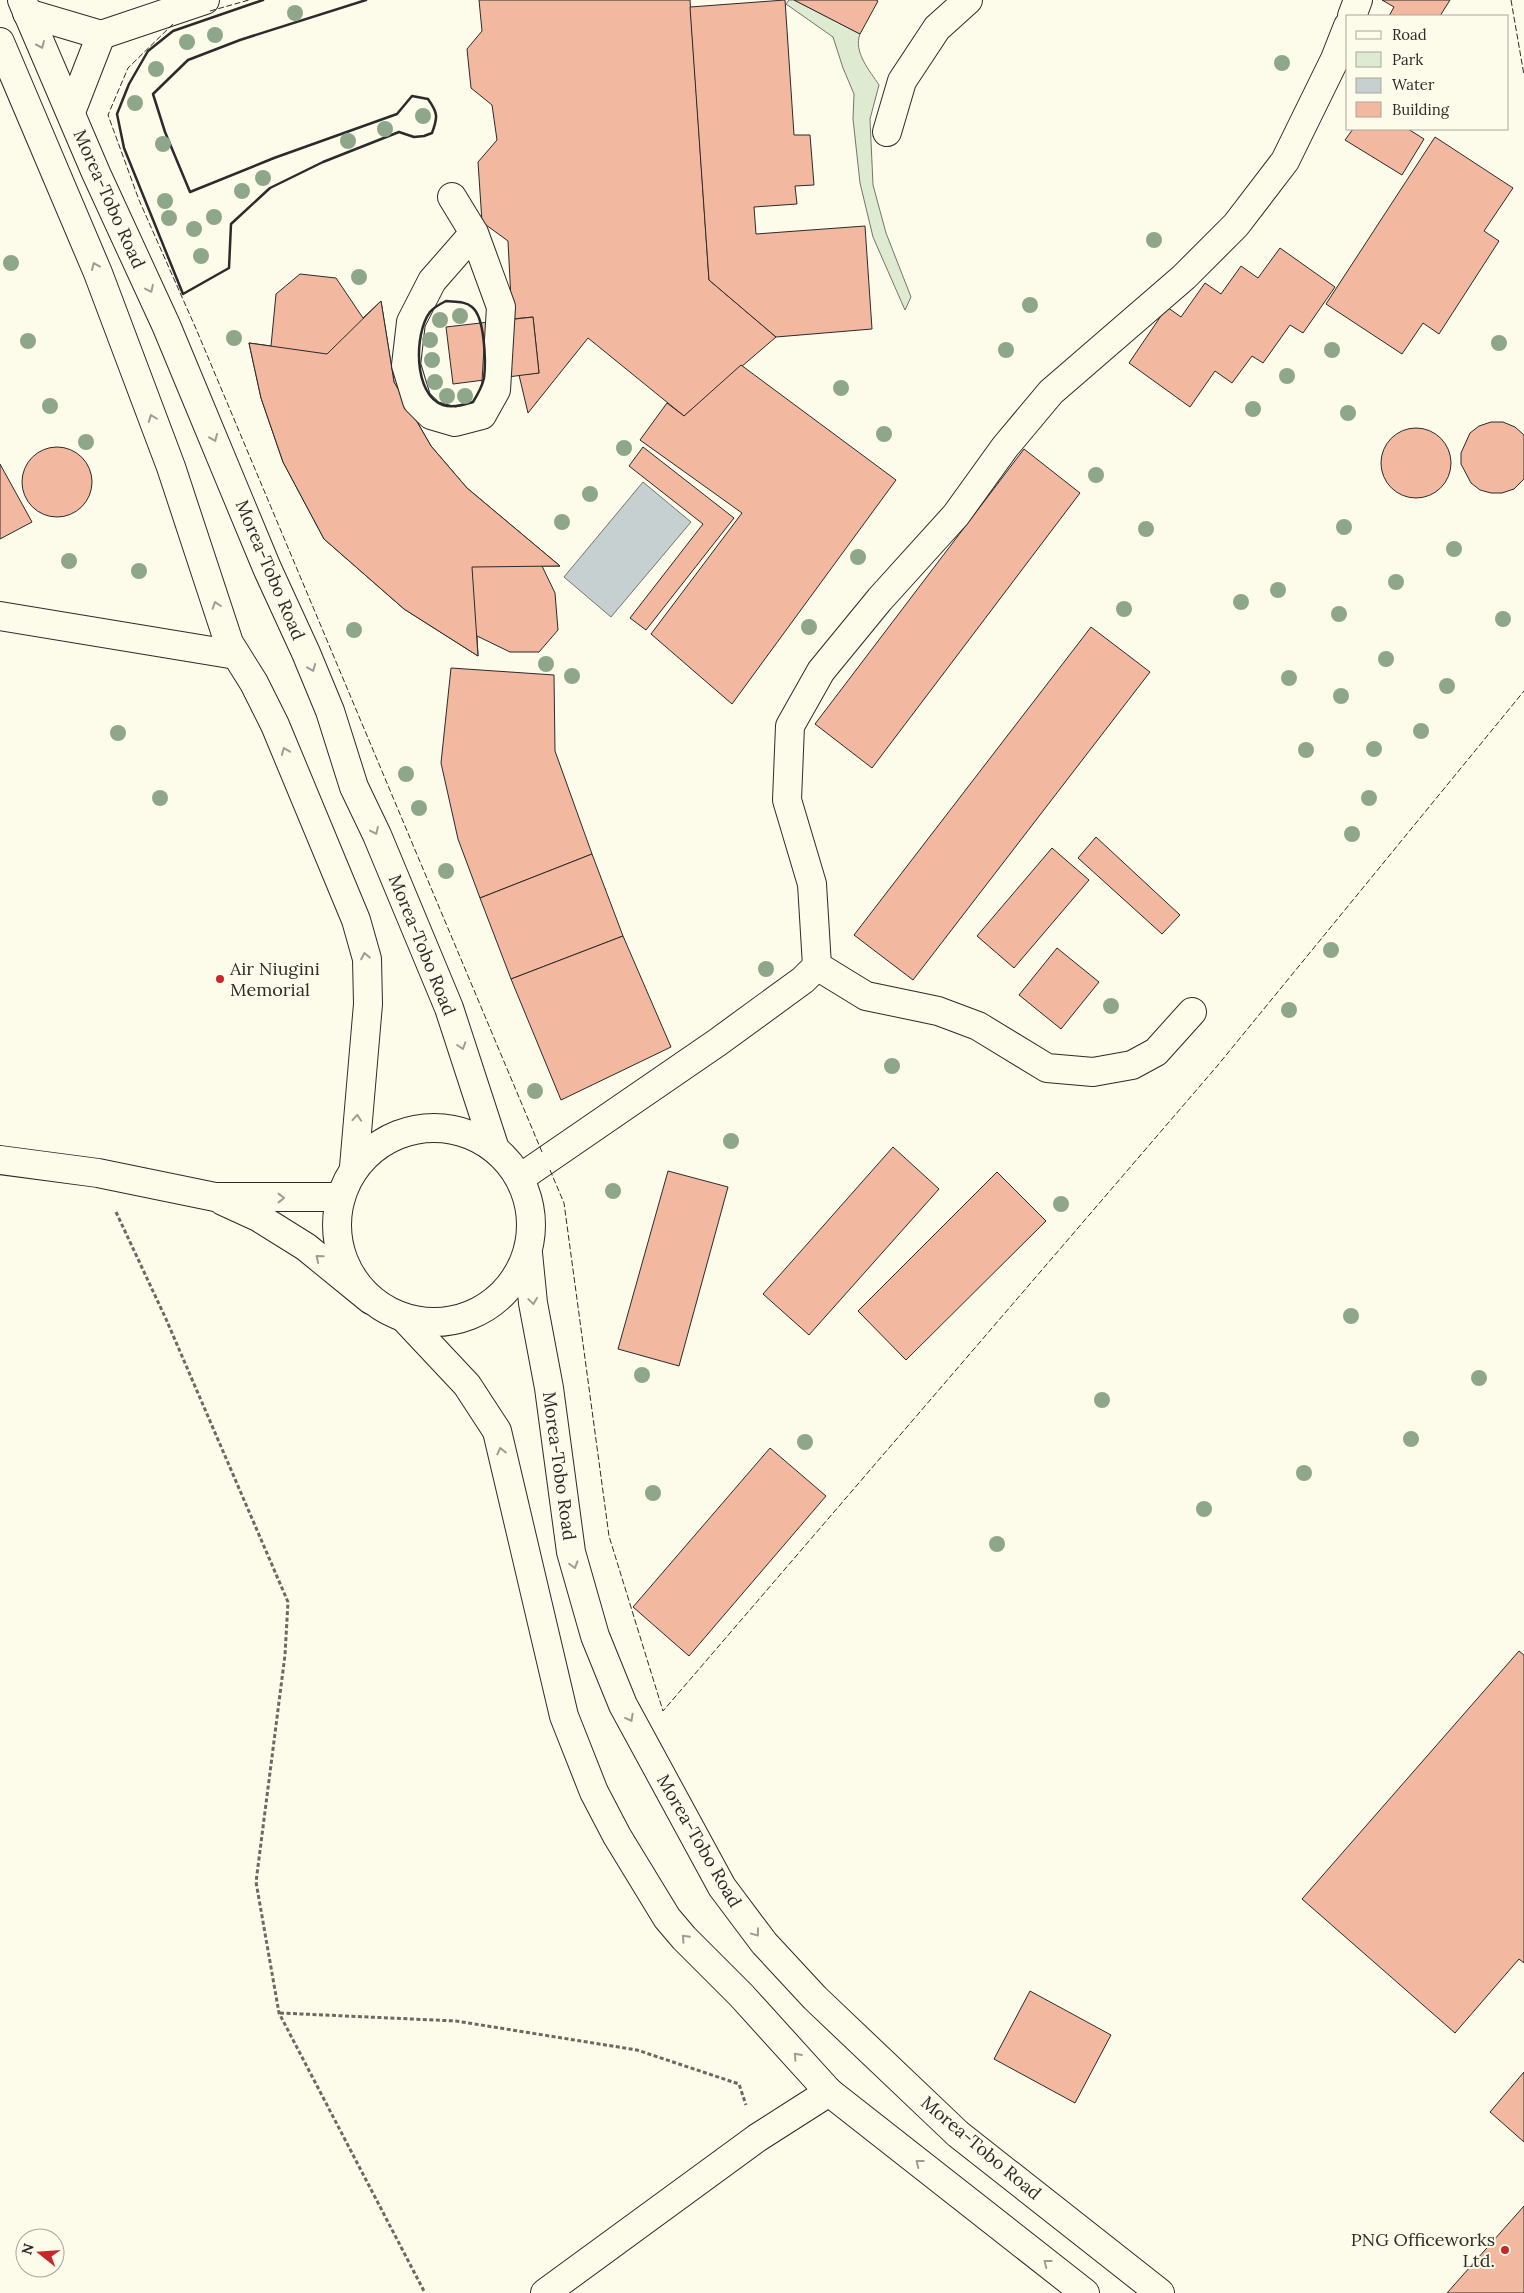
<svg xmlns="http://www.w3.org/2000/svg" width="1524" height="2293" font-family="Lora,serif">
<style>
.green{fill:#deebd1;stroke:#74746e}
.water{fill:#c7d0d0;stroke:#74746e}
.building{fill:#f2b8a0;stroke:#2b2b2b}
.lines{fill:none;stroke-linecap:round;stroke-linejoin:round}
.minor-casing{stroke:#2b2b2b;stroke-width:30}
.major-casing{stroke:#2b2b2b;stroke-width:30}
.path{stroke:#6a6964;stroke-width:3;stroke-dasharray:4 2.5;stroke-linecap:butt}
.minor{stroke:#fdfbea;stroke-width:28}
.major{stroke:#fdfbea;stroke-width:28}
.fence{stroke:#2b2b2b;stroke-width:1;stroke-dasharray:6 2.5;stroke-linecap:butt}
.wall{stroke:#2b2b2b;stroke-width:2.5}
.tree{fill:#8ea78a}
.oneway{stroke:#9e9d94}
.poi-dot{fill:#c62828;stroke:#fdfbea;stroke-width:2}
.labels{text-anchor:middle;stroke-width:4;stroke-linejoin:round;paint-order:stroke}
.street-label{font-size:18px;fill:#2b2b2b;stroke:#fdfbea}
.poi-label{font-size:18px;fill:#2b2b2b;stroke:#fdfbea;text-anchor:start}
</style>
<rect width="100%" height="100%" fill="#fdfbea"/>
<!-- green -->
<path class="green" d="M789 0H794L860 34C853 52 870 71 879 85L870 119 873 185 886 233 911 297 905 310 873 237 860 183 853 119 854 94 843 68 833 37 786 4Z"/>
<!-- water -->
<path class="water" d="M643 482 691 522 611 617 564 577Z"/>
<!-- building -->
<g class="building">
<path d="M479 0H690L709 280 776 337 684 416 588 338 528 413 519 375 539 373 533 317 512 319 508 241 482 222 478 162 497 140 492 105 471 88 467 49 482 31Z"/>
<path d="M785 0 794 135H810L814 185 795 186 797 204 754 207 756 234 865 226 872 329 776 337 709 280 690 7Z"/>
<path d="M794 0H876L878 1 860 34Z"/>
<path d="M1382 0H1450L1440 16H1389L1394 7Z"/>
<path d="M1353 129H1408L1424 139 1402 175 1345 140Z"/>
<path d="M1435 137 1513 188 1484 231 1499 241 1439 334 1423 323 1402 354 1326 304Z"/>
<path d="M1280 248 1335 287 1303 333 1290 325 1263 363 1252 356 1232 383 1215 371 1190 407 1129 363 1167 307 1181 317 1205 283 1221 294 1241 266 1258 278Z"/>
<path d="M300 274 336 278 363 318 381 301 394 382 431 446 467 488 560 566H542L555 593 558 630 539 652H510L477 636 478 656 404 609 324 539 283 462 261 398 249 343 271 346 276 294Z"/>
<path d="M381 301 394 382 431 446 467 488 560 566 472 567 478 656 404 609 324 539 283 462 261 398 249 343 327 354Z"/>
<path d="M533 317 539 373 453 384 446 327Z"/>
<path d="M741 365 896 480 732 704 651 634 742 513 640 440 667 403 684 416Z"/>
<path d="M1491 422H1503L1515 427 1524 435V479L1514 489 1502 493H1491L1480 490 1471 483 1461 464V453L1470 433 1479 426Z"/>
<circle cx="1416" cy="463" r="35"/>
<circle cx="57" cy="482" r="35"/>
<path d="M643 447 734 518 646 630 630 618 703 524 629 466Z"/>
<path d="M1024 449 1080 493 872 768 815 724Z"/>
<path d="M0 464 32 522 0 539Z"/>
<path d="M1091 627 1150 672 913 980 854 935Z"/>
<path d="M451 668 554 675 555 751 592 854 480 898 458 839 441 763Z"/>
<path d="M1096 837 1180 915 1162 934 1078 858Z"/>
<path d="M1052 848 1089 880 1014 968 977 936Z"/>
<path d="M592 854 623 936 511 979 480 898Z"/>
<path d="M623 936 671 1047 561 1100 511 979Z"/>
<path d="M1057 948 1099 982 1061 1029 1019 995Z"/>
<path d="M893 1147 939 1189 809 1335 763 1294Z"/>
<path d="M668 1171 728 1187 679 1366 618 1349Z"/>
<path d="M997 1172 1046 1221 906 1360 858 1311Z"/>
<path d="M770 1448 826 1496 689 1656 633 1607Z"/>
<path d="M1519 1651 1524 1655V1963L1519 1959 1455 2033 1302 1899Z"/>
<path d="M1030 1991 1111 2035 1075 2103 994 2059Z"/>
<path d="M1524 2072V2142L1490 2112Z"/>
<path d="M1524 2206V2293H1447Z"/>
</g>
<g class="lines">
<!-- minor casing -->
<g class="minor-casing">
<g id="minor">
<path d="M27 13 101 35 205 0"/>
<path d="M1352 16 1358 0"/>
<path d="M71 112 101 35"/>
<path d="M887 132 902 81 937 28 968 0"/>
<path d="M452 197 474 233 501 307 496 390 482 415 455 422 431 415 417 401 406 365 411 322 432 281 474 233"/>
<path d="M0 616 236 655"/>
<path d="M817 966 866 996 938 1011 978 1026 1047 1068 1093 1072 1132 1065 1156 1052 1192 1012"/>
<path d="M0 1160 98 1173 215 1197H341"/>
<path d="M520 1178 718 1042 803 980 817 966 812 884 787 800 790 726 821 671 880 599 956 515 1005 447 1051 392 1184 277 1236 225 1285 161 1335 59 1348 26"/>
<path d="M223 1201 258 1217 306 1247 371 1300"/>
<path d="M545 2293 757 2138 829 2092"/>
</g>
</g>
<!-- major casing -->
<g class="major-casing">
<g id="major">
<path d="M22 0 96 173 166 325 267 568 306 653 330 711 354 787 377 835 449 1008 495 1149"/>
<path d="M0 42 98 273 171 467 229 643 254 683 275 725 356 920 367 959 368 1004 354 1167"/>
<circle cx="434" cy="1225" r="97"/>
<path d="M528 1253 533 1303 549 1388 571 1552 595 1636 623 1705 722 1887 764 1943 815 1998 958 2134 1160 2293"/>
<path d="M405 1319 467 1385 497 1431 564 1716 594 1792 617 1836 667 1918 684 1938 741 1995 829 2092 1085 2293"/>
</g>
</g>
<!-- path -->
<g class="path">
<path d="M116 1212 166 1319 288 1602 285 1655 256 1882 279 2013 425 2293"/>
<path d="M280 2013 456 2021 637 2050 739 2084 746 2105"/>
</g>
<!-- minor -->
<use href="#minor" class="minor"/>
<!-- major -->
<use href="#major" class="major"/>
<!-- fence -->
<g class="fence">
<path d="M1511 0 1524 75"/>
<path d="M210 11 249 0"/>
<path d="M173 24 128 68 108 115 139 200 197 331 542 1152"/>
<path d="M550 1170 564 1203 609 1536 663 1711 1218 1065 1524 691"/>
</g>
<!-- wall -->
<g class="wall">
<path d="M263 0 173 31 148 51 129 84 117 114 124 148 183 294 229 268 231 224 270 188 323 162 399 132 414 137 424 136 432 133C438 117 438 113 428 99L412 96 397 114 274 158 190 192 165 132 153 94 188 60 240 40 366 0"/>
<path d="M446 301C455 302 465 301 472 307 485 317 486 362 484 378 482 387 478 394 473 402 464 405 452 408 443 405 413 395 414 333 430 312 434 307 440 304 446 301Z"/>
</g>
</g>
<!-- trees -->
<g class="tree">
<circle cx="295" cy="13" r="8"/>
<circle cx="215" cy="35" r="8"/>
<circle cx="187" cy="42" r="8"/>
<circle cx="1282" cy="63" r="8"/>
<circle cx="156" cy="69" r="8"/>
<circle cx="135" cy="103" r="8"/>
<circle cx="423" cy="116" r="8"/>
<circle cx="385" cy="129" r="8"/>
<circle cx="348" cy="141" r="8"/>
<circle cx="163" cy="144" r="8"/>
<circle cx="263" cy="178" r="8"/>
<circle cx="242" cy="191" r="8"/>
<circle cx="165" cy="201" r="8"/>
<circle cx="214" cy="217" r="8"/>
<circle cx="169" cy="218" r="8"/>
<circle cx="194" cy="229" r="8"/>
<circle cx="1154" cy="240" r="8"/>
<circle cx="201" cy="256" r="8"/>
<circle cx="11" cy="263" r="8"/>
<circle cx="359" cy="277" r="8"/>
<circle cx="1030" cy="305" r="8"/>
<circle cx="460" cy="316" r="8"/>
<circle cx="440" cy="320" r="8"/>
<circle cx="234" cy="338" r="8"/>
<circle cx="430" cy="340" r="8"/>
<circle cx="28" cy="341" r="8"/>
<circle cx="1499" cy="343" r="8"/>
<circle cx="1006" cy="350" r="8"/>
<circle cx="1332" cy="350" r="8"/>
<circle cx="432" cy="360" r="8"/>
<circle cx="1287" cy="376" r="8"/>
<circle cx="435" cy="382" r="8"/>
<circle cx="841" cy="388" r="8"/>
<circle cx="447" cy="396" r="8"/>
<circle cx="465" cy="396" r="8"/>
<circle cx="50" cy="406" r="8"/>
<circle cx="1253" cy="409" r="8"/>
<circle cx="1348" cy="413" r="8"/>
<circle cx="884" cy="434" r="8"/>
<circle cx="86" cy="442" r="8"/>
<circle cx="624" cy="448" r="8"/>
<circle cx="1096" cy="475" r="8"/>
<circle cx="590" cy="494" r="8"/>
<circle cx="562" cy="522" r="8"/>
<circle cx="1344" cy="527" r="8"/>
<circle cx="1146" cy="529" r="8"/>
<circle cx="1454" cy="549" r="8"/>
<circle cx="858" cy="557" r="8"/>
<circle cx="69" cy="561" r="8"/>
<circle cx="139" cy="571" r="8"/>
<circle cx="1396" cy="582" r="8"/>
<circle cx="1278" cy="590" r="8"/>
<circle cx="1241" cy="602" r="8"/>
<circle cx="1124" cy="609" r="8"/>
<circle cx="1339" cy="614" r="8"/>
<circle cx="1503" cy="619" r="8"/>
<circle cx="809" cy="627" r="8"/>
<circle cx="354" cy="630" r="8"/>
<circle cx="1386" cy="659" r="8"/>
<circle cx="546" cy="664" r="8"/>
<circle cx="572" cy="676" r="8"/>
<circle cx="1289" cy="678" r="8"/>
<circle cx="1447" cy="686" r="8"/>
<circle cx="1341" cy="696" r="8"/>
<circle cx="1421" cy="731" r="8"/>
<circle cx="118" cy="733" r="8"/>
<circle cx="1374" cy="749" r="8"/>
<circle cx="1306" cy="750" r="8"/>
<circle cx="406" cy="774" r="8"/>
<circle cx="160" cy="798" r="8"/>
<circle cx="1369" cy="798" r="8"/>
<circle cx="419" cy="808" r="8"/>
<circle cx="1352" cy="834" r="8"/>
<circle cx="446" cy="871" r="8"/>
<circle cx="1331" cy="950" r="8"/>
<circle cx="766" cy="969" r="8"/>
<circle cx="1111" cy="1006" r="8"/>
<circle cx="1289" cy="1010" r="8"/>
<circle cx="892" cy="1066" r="8"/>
<circle cx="535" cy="1091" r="8"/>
<circle cx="731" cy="1141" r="8"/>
<circle cx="613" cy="1191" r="8"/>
<circle cx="1061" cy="1204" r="8"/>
<circle cx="1351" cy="1316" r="8"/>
<circle cx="642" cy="1375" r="8"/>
<circle cx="1479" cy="1378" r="8"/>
<circle cx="1102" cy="1400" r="8"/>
<circle cx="1411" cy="1439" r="8"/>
<circle cx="805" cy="1442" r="8"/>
<circle cx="1304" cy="1473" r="8"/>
<circle cx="653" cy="1493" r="8"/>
<circle cx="1204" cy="1509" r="8"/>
<circle cx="997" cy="1544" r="8"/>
</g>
<!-- one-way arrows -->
<defs><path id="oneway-chevron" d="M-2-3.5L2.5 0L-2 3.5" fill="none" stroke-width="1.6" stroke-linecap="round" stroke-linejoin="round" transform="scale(1.25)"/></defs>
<g class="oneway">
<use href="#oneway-chevron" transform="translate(41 45) rotate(66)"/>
<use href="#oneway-chevron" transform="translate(95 266) rotate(-113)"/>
<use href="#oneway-chevron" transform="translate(150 289) rotate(65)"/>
<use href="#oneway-chevron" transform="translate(152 418) rotate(-111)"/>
<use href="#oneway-chevron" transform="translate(214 438) rotate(67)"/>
<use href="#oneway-chevron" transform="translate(216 605) rotate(-108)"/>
<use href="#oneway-chevron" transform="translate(312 668) rotate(68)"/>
<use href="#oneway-chevron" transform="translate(285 751) rotate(-112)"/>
<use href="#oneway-chevron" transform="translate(375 831) rotate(65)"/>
<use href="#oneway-chevron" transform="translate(365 956) rotate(-101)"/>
<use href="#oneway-chevron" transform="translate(462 1046) rotate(72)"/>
<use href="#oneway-chevron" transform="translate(357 1118) rotate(-86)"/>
<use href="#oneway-chevron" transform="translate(281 1198)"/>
<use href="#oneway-chevron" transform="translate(319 1258) rotate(-141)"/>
<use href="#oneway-chevron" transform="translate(533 1301) rotate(82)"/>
<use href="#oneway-chevron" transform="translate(501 1451) rotate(-103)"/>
<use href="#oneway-chevron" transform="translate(574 1565) rotate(74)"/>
<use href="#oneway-chevron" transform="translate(630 1718) rotate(61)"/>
<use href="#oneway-chevron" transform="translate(756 1933) rotate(53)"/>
<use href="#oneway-chevron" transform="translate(685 1938) rotate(-133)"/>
<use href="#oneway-chevron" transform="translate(797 2056) rotate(-132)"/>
<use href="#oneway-chevron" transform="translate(919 2163) rotate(-142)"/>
<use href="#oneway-chevron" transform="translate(1047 2263) rotate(-142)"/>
</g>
<!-- markers -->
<g class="poi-dot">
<circle cx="220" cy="979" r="5"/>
<circle cx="1505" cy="2250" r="5"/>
</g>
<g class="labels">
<!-- street labels -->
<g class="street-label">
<text transform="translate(109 199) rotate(66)" y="6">Morea-Tobo Road</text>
<text transform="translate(270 570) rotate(67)" y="6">Morea-Tobo Road</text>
<text transform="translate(422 945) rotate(68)" y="6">Morea-Tobo Road</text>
<text transform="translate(559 1466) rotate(82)" y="6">Morea-Tobo Road</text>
<text transform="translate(699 1841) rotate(60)" y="6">Morea-Tobo Road</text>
<text transform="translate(981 2148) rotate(40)" y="6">Morea-Tobo Road</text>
</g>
<!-- poi labels -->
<g class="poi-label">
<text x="230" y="975">Air Niugini<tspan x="230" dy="21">Memorial</tspan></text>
<text x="1495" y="2246" text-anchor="end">PNG Officeworks<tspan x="1495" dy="21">Ltd.</tspan></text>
</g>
</g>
<!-- legend -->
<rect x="1346" y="15" width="162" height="115" fill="#fdfbea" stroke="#a9a89e"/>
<rect x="1356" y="31" width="25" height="8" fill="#fdfbea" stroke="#a9a89e"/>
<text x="1392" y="40" font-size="15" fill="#2b2b2b">Road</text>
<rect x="1356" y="52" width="25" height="15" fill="#deebd1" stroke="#a9a89e"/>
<text x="1392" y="65" font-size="15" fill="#2b2b2b">Park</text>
<rect x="1356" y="78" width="25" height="15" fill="#c7d0d0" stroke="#a9a89e"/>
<text x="1392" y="90" font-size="15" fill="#2b2b2b">Water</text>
<rect x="1356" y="102" width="25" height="15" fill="#f2b8a0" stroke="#a9a89e"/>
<text x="1392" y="115" font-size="15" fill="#2b2b2b">Building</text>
<!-- north arrow -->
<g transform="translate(40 2253) rotate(287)"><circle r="24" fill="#fdfbea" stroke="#a9a89e"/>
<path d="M0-4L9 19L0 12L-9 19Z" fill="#c62828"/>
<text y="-8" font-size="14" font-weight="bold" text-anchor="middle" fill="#2b2b2b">N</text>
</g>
</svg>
